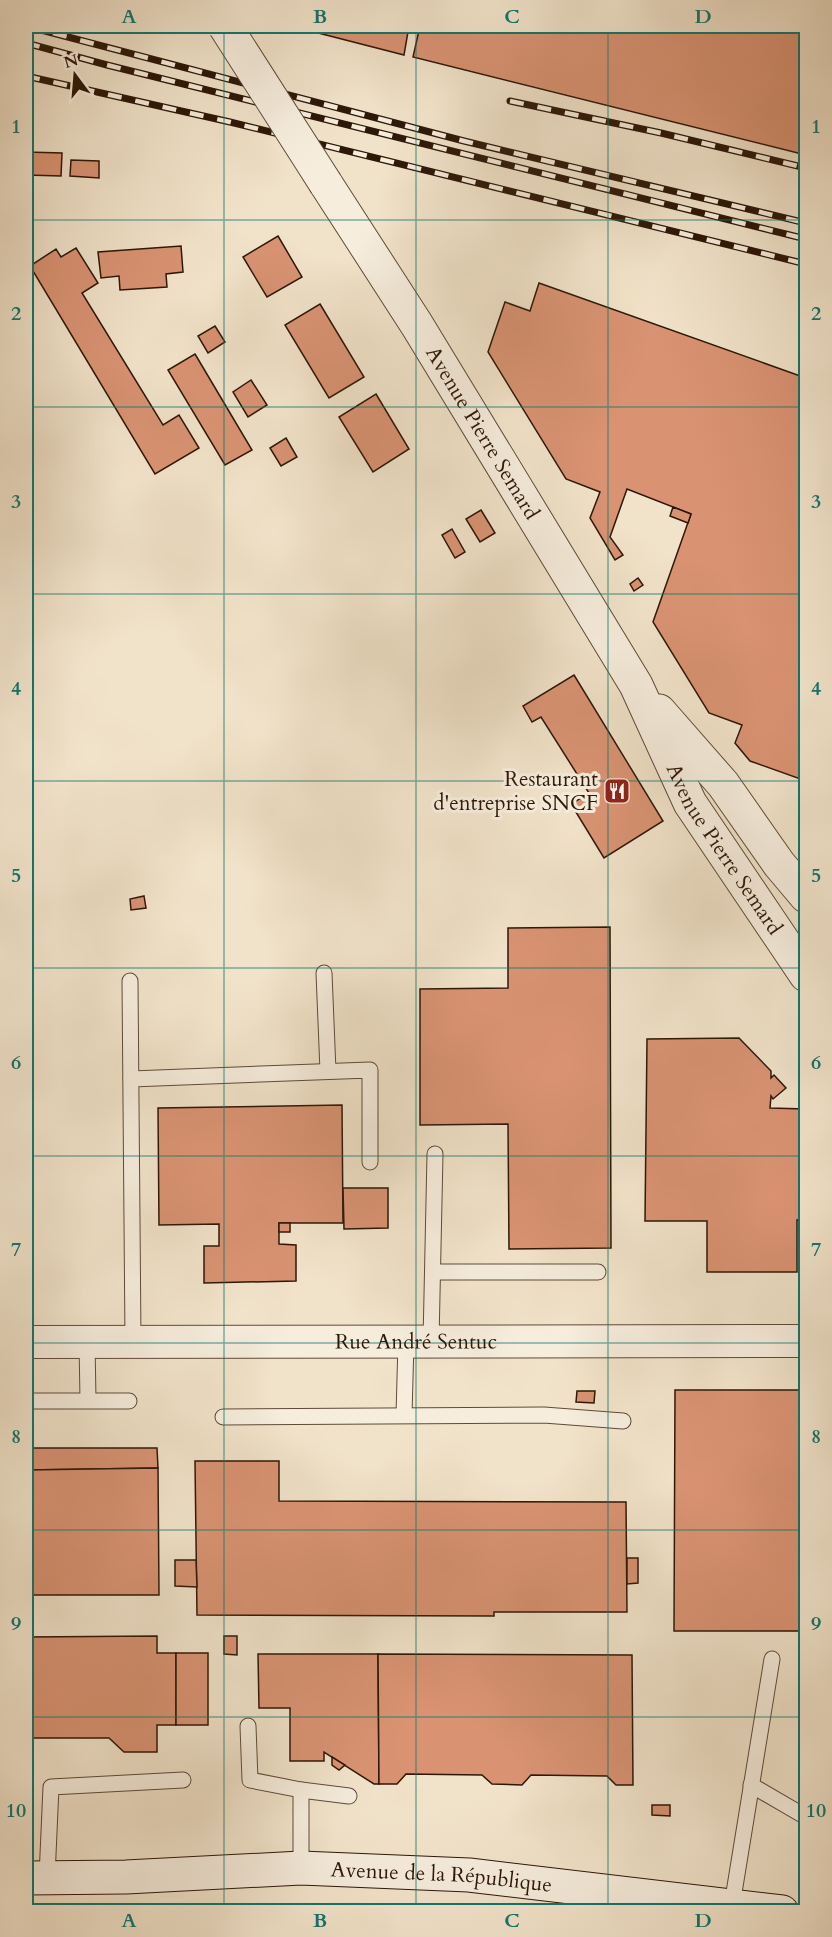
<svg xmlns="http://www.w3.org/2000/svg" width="832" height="1937" font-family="Cardo,serif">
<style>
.building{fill:#d99373;stroke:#2d1707;stroke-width:1.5}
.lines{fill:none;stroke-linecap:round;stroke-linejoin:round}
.service-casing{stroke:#5e4a38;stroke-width:17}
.minor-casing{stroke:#5e4a38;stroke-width:34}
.tertiary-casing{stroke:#5e4a38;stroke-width:35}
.secondary-casing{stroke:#2d1707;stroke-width:35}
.service{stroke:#f6eddd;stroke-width:15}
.minor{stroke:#f6eddd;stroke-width:32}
.tertiary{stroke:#f6eddd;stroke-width:33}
.secondary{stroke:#f6eddd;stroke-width:33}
.rail-casing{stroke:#2d1707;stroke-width:7}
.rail{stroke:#f6eddd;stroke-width:4.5;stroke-dasharray:14;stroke-linecap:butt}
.tertiary-bridge-casing{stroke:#5e4a38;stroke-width:35;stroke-linecap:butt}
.tertiary-bridge{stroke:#f6eddd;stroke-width:33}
.grid{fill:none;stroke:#0f766e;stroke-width:1.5;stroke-opacity:0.55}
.labels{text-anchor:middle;stroke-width:6;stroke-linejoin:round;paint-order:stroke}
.street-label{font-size:21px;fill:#2d1707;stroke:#f6eddd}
.poi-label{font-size:21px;fill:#2d1707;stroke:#f6eddd;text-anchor:end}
.neatline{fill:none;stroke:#0f766e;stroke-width:2}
.grid-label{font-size:20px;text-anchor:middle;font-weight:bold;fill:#0f766e}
</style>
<rect width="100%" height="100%" fill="#f1e3ca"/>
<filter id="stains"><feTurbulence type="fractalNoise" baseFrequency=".00333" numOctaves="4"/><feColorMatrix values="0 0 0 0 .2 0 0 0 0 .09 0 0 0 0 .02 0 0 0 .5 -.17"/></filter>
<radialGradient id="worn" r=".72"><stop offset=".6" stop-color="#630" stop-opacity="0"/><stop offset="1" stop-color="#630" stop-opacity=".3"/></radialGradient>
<!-- building -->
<g class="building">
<path d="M291 26H409L404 55Z"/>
<path d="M420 26H806V155L413 57Z"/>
<path d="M26 152 62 153 61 176 26 175Z"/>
<path d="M71 160 99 161V178L70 176Z"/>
<path d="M278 236 302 277 267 297 243 257Z"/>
<path d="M181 246 183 272 166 274 167 287 120 290 119 276 101 278 98 252Z"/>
<path d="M76 248 98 283 82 293 163 425 179 415 199 448 155 474 30 266 56 249 61 257Z"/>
<path d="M539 283 806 378V781L750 761 735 743 742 725 709 713 653 622 691 514 627 489 610 537 623 555 615 560 590 518 600 492 566 479 488 352 505 302 530 311Z"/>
<path d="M320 304 364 377 329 398 285 325Z"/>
<path d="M215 326 225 342 208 353 198 336Z"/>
<path d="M195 354 252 450 225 465 168 370Z"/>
<path d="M251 380 267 405 248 417 233 392Z"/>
<path d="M376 394 409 449 373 472 339 417Z"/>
<path d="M286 438 297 457 281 466 270 448Z"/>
<path d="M673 507 691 514 688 523 670 516Z"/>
<path d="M481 510 495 533 480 542 466 519Z"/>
<path d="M452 529 465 552 455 558 442 535Z"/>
<path d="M638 578 643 585 634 591 630 584Z"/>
<path d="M574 675 663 821 604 858 571 804 589 793 541 717 532 722 523 706Z"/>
<path d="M144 896 146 908 131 910 130 899Z"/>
<path d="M610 927 611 1248 509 1249 508 1124 420 1125V989L508 988V928Z"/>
<path d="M739 1038 771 1071V1078L774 1075 786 1088 773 1099 771 1096 770 1108 805 1109 806 1219 797 1220V1272H707V1221H645L647 1039Z"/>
<path d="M342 1105 343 1223H279V1244L296 1245V1281L204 1283V1246H219V1224L159 1225 158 1108Z"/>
<path d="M343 1188H388V1228L344 1229Z"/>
<rect x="279" y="1223" width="11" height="9"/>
<path d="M675 1390H806V1605H800V1631H674Z"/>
<path d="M577 1391H595L594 1403 576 1402Z"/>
<path d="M26 1445 30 1448H157L158 1468 26 1470Z"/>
<path d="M195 1461H279V1501L626 1502 627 1612H494V1616L197 1615Z"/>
<path d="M158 1468 159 1595H26V1470Z"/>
<path d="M627 1558H638V1583L627 1584Z"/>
<path d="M175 1560H196L197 1587 175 1586Z"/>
<path d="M157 1636V1653H176V1725H157V1752H124L109 1738H26V1637Z"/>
<path d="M224 1636H237V1655L224 1654Z"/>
<rect x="176" y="1653" width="32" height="72"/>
<path d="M258 1654H378L379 1784H374L324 1752V1761H290V1708H259Z"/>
<path d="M378 1654 632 1655 633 1785H616L607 1776 531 1775 522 1785 492 1784 482 1775 406 1774 397 1784H379Z"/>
<path d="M332 1757 345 1765 339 1770 332 1765Z"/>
<path d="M652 1805H670V1816L652 1815Z"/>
</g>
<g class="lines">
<!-- service casing -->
<g class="service-casing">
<g id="service">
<path d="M324 973 328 1071"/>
<path d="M130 981 133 1341"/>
<path d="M131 1079 370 1070V1162"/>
<path d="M433 1272H598"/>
<path d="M87 1342 88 1400"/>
<path d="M431 1342 435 1154"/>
<path d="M26 1401H129"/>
<path d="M404 1415 406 1342"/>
<path d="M223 1417 544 1415 623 1421"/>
<path d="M248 1726 250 1780 301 1790 349 1796"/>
<path d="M751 1785 806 1817"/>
<path d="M301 1790V1868"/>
<path d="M47 1877 51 1787 183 1780"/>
<path d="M732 1905 772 1659"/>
</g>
</g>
<!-- minor casing -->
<g class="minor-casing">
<g id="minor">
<path id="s1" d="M26 1342 806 1341"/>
</g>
</g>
<!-- tertiary casing -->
<g class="tertiary-casing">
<g id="tertiary">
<path id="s2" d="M326 184 417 325 636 685 690 803 806 975"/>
<path d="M659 711 723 784 779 864 806 896"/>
</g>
</g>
<!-- secondary casing -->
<g class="secondary-casing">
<g id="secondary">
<path id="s3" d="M26 1878 126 1877 301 1868 469 1875 782 1912"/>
</g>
</g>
<!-- service -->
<use href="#service" class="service"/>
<!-- minor -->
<use href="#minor" class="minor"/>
<!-- tertiary -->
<use href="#tertiary" class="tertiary"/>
<!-- secondary -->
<use href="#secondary" class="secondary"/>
<!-- rail casing -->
<g class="rail-casing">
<g id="rail">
<path d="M26 26 464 141 806 223"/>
<path d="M26 43 107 65 806 239"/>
<path d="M26 76 230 122 806 264"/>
<path d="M510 101 661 133 806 168"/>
</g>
</g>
<!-- rail -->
<use href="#rail" class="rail"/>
<!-- tertiary-bridge casing -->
<g class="tertiary-bridge-casing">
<path id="tertiary-bridge" d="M225 26 326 184"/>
</g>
<!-- tertiary-bridge -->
<use href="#tertiary-bridge" class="tertiary-bridge"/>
</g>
<!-- grid -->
<path class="grid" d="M224 26V1912M416 26V1912M608 26V1912M26 220H806M26 407H806M26 594H806M26 781H806M26 968H806M26 1156H806M26 1343H806M26 1530H806M26 1717H806"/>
<!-- icons -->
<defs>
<g id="restaurant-square" transform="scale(1.35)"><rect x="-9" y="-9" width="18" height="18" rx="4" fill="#8f2418" stroke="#f6eddd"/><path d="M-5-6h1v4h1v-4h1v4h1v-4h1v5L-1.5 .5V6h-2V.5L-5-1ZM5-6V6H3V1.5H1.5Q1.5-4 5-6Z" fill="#fff"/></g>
</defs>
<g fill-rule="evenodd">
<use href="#restaurant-square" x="617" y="791"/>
</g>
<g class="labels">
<!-- street labels -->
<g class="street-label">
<text dy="7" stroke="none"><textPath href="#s2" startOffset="294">Avenue Pierre Semard</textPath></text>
<text dy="7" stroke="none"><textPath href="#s2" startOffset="776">Avenue Pierre Semard</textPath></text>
<text dy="7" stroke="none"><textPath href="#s1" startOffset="390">Rue André Sentuc</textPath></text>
<text dy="7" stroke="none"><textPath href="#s3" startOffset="416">Avenue de la République</textPath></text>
</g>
<!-- poi labels -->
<g class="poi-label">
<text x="598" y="786">Restaurant<tspan x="598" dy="24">d'entreprise SNCF</tspan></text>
</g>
</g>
<!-- margin -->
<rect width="832" height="1937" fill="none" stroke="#f1e3ca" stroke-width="66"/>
<!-- north arrow -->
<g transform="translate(75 75) rotate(344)" stroke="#f6eddd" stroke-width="4.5" paint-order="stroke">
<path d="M0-4.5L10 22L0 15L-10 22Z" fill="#2d1707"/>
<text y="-9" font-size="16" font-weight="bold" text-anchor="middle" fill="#2d1707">N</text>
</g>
<rect x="33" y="33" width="766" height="1871" class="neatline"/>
<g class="grid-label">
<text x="129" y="23">A</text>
<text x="320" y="23">B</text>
<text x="512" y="23">C</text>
<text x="703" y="23">D</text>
<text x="16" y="133">1</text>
<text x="816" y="133">1</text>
<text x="16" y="320">2</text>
<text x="816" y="320">2</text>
<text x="16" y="508">3</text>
<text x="816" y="508">3</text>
<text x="16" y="695">4</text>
<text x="816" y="695">4</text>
<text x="16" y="882">5</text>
<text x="816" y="882">5</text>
<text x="16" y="1069">6</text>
<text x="816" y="1069">6</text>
<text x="16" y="1256">7</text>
<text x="816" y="1256">7</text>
<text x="16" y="1443">8</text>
<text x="816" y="1443">8</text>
<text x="16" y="1630">9</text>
<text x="816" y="1630">9</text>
<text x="16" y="1817">10</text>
<text x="816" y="1817">10</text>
<text x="129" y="1927">A</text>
<text x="320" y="1927">B</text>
<text x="512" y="1927">C</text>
<text x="703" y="1927">D</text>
</g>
<rect width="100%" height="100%" filter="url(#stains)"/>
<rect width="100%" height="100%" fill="url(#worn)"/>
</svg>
